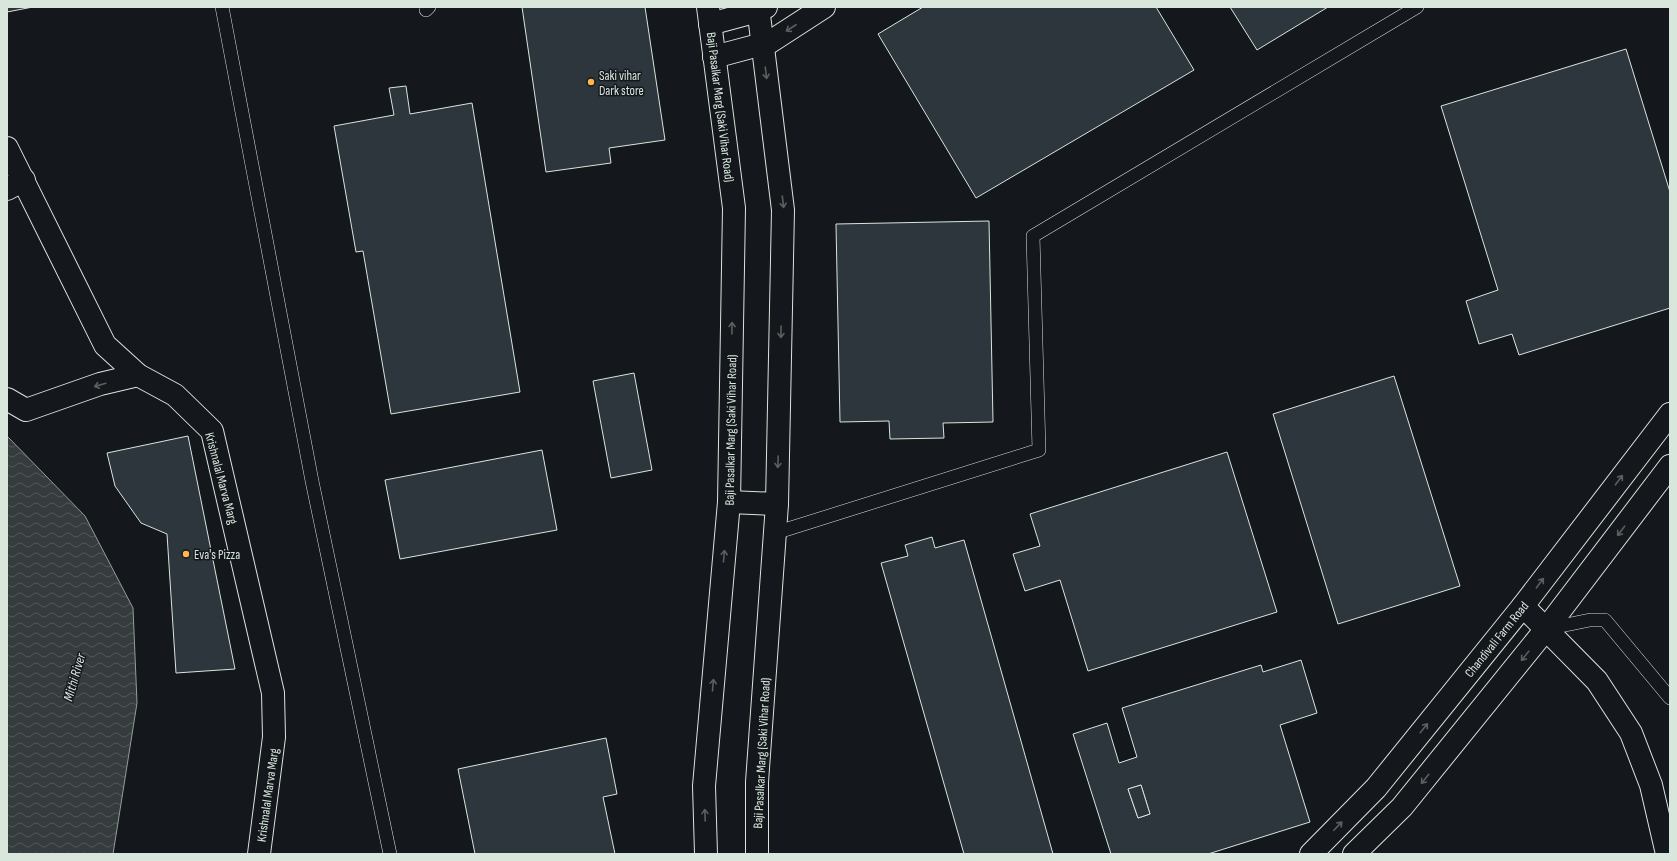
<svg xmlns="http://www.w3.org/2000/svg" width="1677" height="861" font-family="'Sofia Sans Condensed',sans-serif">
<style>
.water{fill:url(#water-waves);stroke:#939e99}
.building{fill:#2c363c;stroke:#d8e6dc;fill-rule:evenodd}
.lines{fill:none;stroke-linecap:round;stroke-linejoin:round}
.lane-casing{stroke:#d8e6dc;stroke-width:14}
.street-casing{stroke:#d8e6dc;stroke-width:24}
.secondary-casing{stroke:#d8e6dc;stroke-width:24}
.primary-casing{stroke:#d8e6dc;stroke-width:24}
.lane{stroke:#14181c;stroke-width:13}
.street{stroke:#14181c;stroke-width:22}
.secondary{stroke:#14181c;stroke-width:22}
.primary{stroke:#14181c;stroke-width:22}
.oneway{stroke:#59605f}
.poi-dot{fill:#ffb74d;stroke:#14181c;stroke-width:1.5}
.labels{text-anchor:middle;stroke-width:3;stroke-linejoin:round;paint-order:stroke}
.poi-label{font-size:13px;fill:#d8e6dc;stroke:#14181c;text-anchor:start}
.street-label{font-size:13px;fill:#d8e6dc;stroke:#14181c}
.water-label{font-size:14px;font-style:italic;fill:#d8e6dc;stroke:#14181c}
</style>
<defs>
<pattern id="water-waves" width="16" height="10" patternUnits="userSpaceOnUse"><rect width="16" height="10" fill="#363b3e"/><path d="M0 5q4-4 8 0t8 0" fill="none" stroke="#525759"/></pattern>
</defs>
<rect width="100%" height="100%" fill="#14181c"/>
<!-- water -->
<path class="water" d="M7 436 85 516 133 608 137 703 113 854H7Z"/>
<!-- building -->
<g class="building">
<path d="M7 7H33L7 12Z"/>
<path d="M522 7H645L665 140 609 148 611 163 546 172Z"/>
<path d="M923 7H1156L1194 70 976 198 878 34Z"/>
<path d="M1230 7H1328L1257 50Z"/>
<path d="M1626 49 1670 192V308L1519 355 1512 334 1479 344 1466 301 1498 290 1441 106Z"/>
<path d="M406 86 410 114 472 103 520 392 391 414 363 251 356 252 334 126 394 115 389 88Z"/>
<path d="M989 221 993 422 943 423 944 438 890 439 889 421 840 422 836 224Z"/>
<path d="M634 373 652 470 611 478 593 381Z"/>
<path d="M1394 376 1460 586 1338 624 1273 414Z"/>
<path d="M188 436 235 669 176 673 167 534 141 523 115 486 107 453Z"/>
<path d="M542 450 557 530 400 559 385 480Z"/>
<path d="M1227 452 1277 612 1088 671 1060 580 1025 591 1013 554 1040 546 1030 514Z"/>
<path d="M932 537 935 548 964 540 1053 854H964L881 563 908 556 905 545Z"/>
<path d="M1301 660 1317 713 1280 725 1310 822 1208 854H1111L1073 734 1107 723 1119 763 1137 757 1122 708 1261 665 1263 672ZM1141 785 1150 814 1138 818 1128 789Z"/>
<path d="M606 738 617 794 603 797 615 854H475L458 769Z"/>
<path d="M1141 785 1150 814 1138 818 1128 789Z"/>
</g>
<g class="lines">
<!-- lane casing -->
<g class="lane-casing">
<g id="lane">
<path d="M222 7 312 481 390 854"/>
<path d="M426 10 429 7"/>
<path d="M775 533 1039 450 1033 236 1417 7"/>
<path d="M1546 629 1590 620H1605L1670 698"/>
</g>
</g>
<!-- street casing -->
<g class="street-casing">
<g id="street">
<path d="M710 24 758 11 766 7"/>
<path d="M714 57 770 42 824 7"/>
<path d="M7 189 24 180"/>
<path d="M7 399 26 410 100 384 138 375"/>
<path d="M1523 606 1597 681 1631 733 1651 785 1667 854"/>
</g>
</g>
<!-- secondary casing -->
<g class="secondary-casing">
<g id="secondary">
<path d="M7 148 105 345 138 375 175 395 212 431 273 693 274 737 259 854"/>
<path d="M1311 854 1376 788 1523 606 1670 414"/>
<path d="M1354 854 1402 807 1546 629 1670 466"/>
</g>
</g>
<!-- primary casing -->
<g class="primary-casing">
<g id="primary">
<path d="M729 502 777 504"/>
<path d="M706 854 704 786 729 502 734 208 708 7"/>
<path d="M757 854V782L777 504 783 210 758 7"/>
</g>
</g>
<!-- lane -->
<use href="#lane" class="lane"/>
<!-- street -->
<use href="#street" class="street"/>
<!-- secondary -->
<use href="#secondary" class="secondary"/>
<!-- primary -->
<use href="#primary" class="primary"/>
</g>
<!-- one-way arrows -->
<defs><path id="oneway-shaft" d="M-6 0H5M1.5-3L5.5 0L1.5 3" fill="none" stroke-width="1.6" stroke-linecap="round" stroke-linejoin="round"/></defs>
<g class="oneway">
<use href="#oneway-shaft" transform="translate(791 28) rotate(147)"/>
<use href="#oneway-shaft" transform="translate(766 73) rotate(83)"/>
<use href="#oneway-shaft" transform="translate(783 202) rotate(83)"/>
<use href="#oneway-shaft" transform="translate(732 328) rotate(-89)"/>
<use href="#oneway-shaft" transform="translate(781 332) rotate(91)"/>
<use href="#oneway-shaft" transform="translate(100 385) rotate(164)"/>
<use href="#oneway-shaft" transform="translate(778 462) rotate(92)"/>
<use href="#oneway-shaft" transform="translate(1619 480) rotate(-53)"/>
<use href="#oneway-shaft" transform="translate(1621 531) rotate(127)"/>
<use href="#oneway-shaft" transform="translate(724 556) rotate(-85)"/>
<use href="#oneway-shaft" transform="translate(1540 583) rotate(-53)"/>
<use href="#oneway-shaft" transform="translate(1525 656) rotate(129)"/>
<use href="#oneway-shaft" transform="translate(713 685) rotate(-85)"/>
<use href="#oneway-shaft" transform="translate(1424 728) rotate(-51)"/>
<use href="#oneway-shaft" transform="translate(1425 779) rotate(129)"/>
<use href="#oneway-shaft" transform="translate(705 815) rotate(-92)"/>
<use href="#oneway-shaft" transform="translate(1338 826) rotate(-46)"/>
</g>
<!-- markers -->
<g class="poi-dot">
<circle cx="591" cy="82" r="4"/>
<circle cx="186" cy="554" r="4"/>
</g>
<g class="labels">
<!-- poi labels -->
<g class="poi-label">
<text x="599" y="80">Saki vihar<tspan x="599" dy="15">Dark store</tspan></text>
<text x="194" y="559">Eva's Pizza</text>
</g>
<!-- street labels -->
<g class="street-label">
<text transform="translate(721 107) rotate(83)" y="5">Baji Pasalkar Marg (Saki Vihar Road)</text>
<text transform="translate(730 430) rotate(-89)" y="5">Baji Pasalkar Marg (Saki Vihar Road)</text>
<text transform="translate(222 478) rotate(75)" y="5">Krishnalal Marva Marg</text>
<text transform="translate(1496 639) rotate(-51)" y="5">Chandivali Farm Road</text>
<text transform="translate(761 753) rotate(-87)" y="5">Baji Pasalkar Marg (Saki Vihar Road)</text>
<text transform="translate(267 795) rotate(-82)" y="5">Krishnalal Marva Marg</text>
</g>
<!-- water labels -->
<g class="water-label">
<text transform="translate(74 677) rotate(-74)" y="5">Mithi River</text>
</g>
</g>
<!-- border -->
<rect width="1677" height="861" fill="none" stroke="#d8e6dc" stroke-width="16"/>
</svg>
